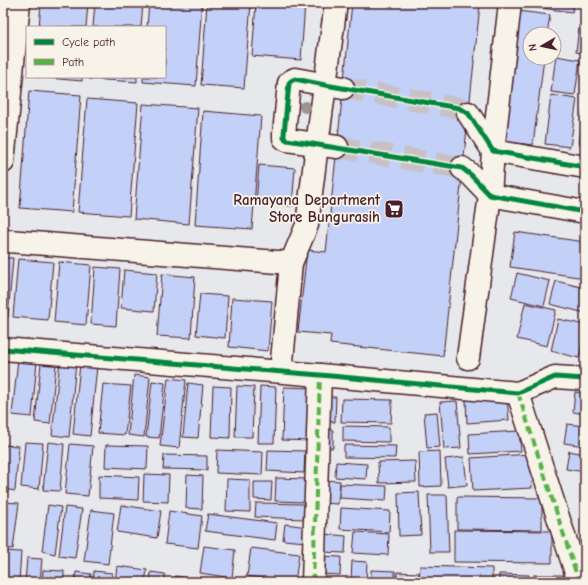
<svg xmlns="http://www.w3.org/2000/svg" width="588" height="585" font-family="'Comic Neue',sans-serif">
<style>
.building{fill:#c3d0f7;stroke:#4a1f2b}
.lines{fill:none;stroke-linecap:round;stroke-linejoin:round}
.street-tunnel{stroke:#c8c0c5;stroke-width:22;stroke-dasharray:22 11;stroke-linecap:butt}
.street-casing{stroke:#4a1f2b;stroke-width:25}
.street{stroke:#f7f3e8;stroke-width:22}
.quiet{stroke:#57b146;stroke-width:4;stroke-dasharray:8 4;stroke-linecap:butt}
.cycleway-casing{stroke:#f7f3e8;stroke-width:8}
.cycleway{stroke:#00873e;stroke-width:5}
.tree{fill:#9d9392}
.labels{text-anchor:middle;stroke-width:3.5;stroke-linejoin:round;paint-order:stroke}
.poi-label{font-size:15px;font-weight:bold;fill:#4a1f2b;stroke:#f7f3e8;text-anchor:end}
</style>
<rect width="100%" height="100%" fill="#e7e8ec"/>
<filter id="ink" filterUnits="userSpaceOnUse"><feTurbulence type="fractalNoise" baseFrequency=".025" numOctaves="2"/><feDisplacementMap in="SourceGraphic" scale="8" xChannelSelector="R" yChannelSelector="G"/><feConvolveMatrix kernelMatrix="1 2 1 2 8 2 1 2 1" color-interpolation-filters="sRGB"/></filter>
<g filter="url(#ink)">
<!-- building -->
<g class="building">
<path d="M41 3H88L86 27H39Z"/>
<path d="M95 3H143L141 27H93Z"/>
<path d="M149 3H202L196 86 143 82V77H165V27H147Z"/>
<path d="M207 3H251L244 88 201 85Z"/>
<path d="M256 3H305L301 60 252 56Z"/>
<path d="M352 3H464L480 5 443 356 330 344 331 335 298 332 307 250 326 252Z"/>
<path d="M518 3H574L572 12 517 5Z"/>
<path d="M518 11 550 15 547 34H530V58H544L533 145 501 141Z"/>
<path d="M579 26H585V54L576 52Z"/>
<path d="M556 56 580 60 575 95 551 92Z"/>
<path d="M36 77H82V81Z"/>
<path d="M89 77H137V82L89 79Z"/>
<path d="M29 91 81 95 72 212 20 208Z"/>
<path d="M551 95 577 99 570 147 545 144Z"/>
<path d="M87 99 138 103 129 216 78 212Z"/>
<path d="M143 104 198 108 189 224 134 219Z"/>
<path d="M584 105H585V145L579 144Z"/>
<path d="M203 111 261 116 252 229 195 225Z"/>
<path d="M259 165 295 168 292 206 256 203Z"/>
<path d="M515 232 585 242V278L510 267Z"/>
<path d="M3 258H13L8 317H3Z"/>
<path d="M18 259 53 262 48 320 13 317Z"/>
<path d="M59 262 91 265 86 325 54 322Z"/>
<path d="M95 267 120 269 116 326 91 324Z"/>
<path d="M124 270 157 273 154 311 121 308Z"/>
<path d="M517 273 550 281 544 306 511 298Z"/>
<path d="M162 274 195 277 191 338 157 336Z"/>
<path d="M556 281 585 288V313L550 304Z"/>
<path d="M200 294 228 296 225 338 196 335Z"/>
<path d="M232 298 272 301 268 351 229 347Z"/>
<path d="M525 303 556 310 547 346 517 339Z"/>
<path d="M558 319 585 325V333L579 358 551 351Z"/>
<path d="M3 351H7L3 386Z"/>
<path d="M18 359 37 361 32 417 12 415Z"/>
<path d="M60 360 76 362 69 437 52 435Z"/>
<path d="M41 363 56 365 50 424 35 422Z"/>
<path d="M80 364 97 366 90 436 73 434Z"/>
<path d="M134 375 150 377 144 437 128 435Z"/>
<path d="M168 378 186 380 179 448 160 446Z"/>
<path d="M152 381 165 383 159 438 146 437Z"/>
<path d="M188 383 203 385 198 438 183 437Z"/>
<path d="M103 384 131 386 125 435 98 433Z"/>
<path d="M213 386 231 387 230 438 211 437Z"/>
<path d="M237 386 254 387 252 437H235Z"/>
<path d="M260 386 276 387 274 443H258Z"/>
<path d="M284 387 312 388 310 441 282 440Z"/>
<path d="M575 392 585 394V414L573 412Z"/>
<path d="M322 397H336L335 422 322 421Z"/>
<path d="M507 397 509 420 467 423 466 400Z"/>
<path d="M342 399 392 400 391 423 341 422Z"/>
<path d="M457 401 461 448 444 449 440 402Z"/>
<path d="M437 412 440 447 427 448 424 413Z"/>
<path d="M567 424 585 426V446L564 443Z"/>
<path d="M343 426 389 427V442L343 441Z"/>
<path d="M323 430H333V448L323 447Z"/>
<path d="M519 431 521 451 470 454 469 434Z"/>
<path d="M25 442 43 443 39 489 21 487Z"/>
<path d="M48 442 64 444 60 491 43 490Z"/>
<path d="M70 444 93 446 88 496 65 494Z"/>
<path d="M3 445 19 446 15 491 3 489Z"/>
<path d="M106 445 148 446 147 469 105 467Z"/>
<path d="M344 445 396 446 395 458 344 457Z"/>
<path d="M217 450 263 452 262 475 216 473Z"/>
<path d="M268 450 305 451 304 473 267 471Z"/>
<path d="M440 451 441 486 420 487 419 452Z"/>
<path d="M569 451 585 454V472L566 469Z"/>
<path d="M530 454 532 488 473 491 471 458Z"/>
<path d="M164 455 207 456V470L163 469Z"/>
<path d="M464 457 467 485 448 487 445 459Z"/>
<path d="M415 461 416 482 379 483 378 462Z"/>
<path d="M336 462 367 464 366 479 335 477Z"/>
<path d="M144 474 169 475 168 502 143 501Z"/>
<path d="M99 475 139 477 138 500 99 498Z"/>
<path d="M187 475 203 476 202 509 186 508Z"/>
<path d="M276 478 307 479 306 502 275 501Z"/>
<path d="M227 479 250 480V512L226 511Z"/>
<path d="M323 480 340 481 338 504 321 503Z"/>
<path d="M254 482H272L271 500 254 499Z"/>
<path d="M340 484 387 486 386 501 340 498Z"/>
<path d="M419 492 421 535 399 536 398 493Z"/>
<path d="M428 495H447L449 552H430Z"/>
<path d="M457 497 542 498V530L457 529Z"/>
<path d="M3 502 19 503 13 549 3 548Z"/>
<path d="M256 503 304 504V519L255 517Z"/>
<path d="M48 505 61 507 55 554 42 551Z"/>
<path d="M121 505 161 511 157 538 117 532Z"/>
<path d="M65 507 82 509 75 558 59 556Z"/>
<path d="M341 508 390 511 389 532 340 529Z"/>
<path d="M91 510 114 513 108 564 84 561Z"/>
<path d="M169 511 202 516 198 548 165 544Z"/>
<path d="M208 514 277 523 275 540 205 531Z"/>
<path d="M285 524 308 527 306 542 283 540Z"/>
<path d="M454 530 552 531V563L454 562Z"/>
<path d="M355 532 389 534 388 555 353 553Z"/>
<path d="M323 534 346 536 345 553 322 552Z"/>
<path d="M204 546 235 550 232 578 200 573Z"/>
<path d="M251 548 299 554 295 582 247 576Z"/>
<path d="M3 551 21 552 19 582H3Z"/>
<path d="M320 556 341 557 340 575 320 574Z"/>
<path d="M27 558 42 559 40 582H25Z"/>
<path d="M352 561 367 562 366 582H351Z"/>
<path d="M117 566 147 570 145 582H115Z"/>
<path d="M420 566 492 568V582H419Z"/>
<path d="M43 570 64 571V582H42Z"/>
<path d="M371 570 395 571V582H371Z"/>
<path d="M94 571 112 573 111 582H93Z"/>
<path d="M76 572 91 574 90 582H75Z"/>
<path d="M151 572 165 574 164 582H150Z"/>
<path d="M397 572 419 573 418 582H396Z"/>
<path d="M499 574 529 575 528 582H499Z"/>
<rect x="534" y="575" width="30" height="7"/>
<path d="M175 576 196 579V582H175Z"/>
</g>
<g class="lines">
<!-- street-tunnel -->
<g class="street-tunnel">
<path d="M343 88 459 108 468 113"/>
<path d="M337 147 462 168"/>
</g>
<!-- street casing -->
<g class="street-casing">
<g id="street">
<path d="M468 113 493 151 585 167"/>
<path d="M337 147 287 140 284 138V134L289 83 291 81 295 79 343 88"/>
<path d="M3 162 19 3"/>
<path d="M462 168 471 175 490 195 585 212"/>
<path d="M3 240 8 241 291 263 307 225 317 145 336 3"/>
<path d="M3 349 320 375 518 393 555 377 585 379"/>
<path d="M468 358 490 195 493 151 510 3"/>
<path d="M282 361 291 263"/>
<path d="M518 393 579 582"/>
<path d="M313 582 320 375"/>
</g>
</g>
<!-- street -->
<use href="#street" class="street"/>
<!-- quiet -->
<g class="quiet">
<path d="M518 393 579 582"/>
<path d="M313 582 320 375"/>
</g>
<!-- cycleway casing -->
<g class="cycleway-casing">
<g id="cycleway">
<path d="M585 167 493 151 468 113 459 108 325 85 295 79 291 81 289 83 284 134V138L287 140 462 168 471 175 490 195 585 212"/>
<path d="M3 349 320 375 518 393 555 377 585 379"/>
</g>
</g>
<!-- cycleway -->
<use href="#cycleway" class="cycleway"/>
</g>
<!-- trees -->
<circle class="tree" cx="305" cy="107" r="6"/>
</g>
<!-- icons -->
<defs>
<g id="supermarket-square" transform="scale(1)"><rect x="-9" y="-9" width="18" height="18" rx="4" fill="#4a1f2b" stroke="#f7f3e8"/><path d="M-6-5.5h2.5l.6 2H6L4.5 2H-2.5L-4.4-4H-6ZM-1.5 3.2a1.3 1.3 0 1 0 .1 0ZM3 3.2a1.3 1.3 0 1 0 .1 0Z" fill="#fff"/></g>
</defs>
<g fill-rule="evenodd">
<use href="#supermarket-square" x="394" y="209"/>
</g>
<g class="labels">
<!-- poi labels -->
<g class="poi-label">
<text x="380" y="205">Ramayana Department<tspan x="380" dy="17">Store Bungurasih</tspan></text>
</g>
</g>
<!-- margin -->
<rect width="588" height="585" fill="none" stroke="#f7f3e8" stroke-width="16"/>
<rect x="8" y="8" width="572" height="569" fill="none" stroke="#4a1f2b" stroke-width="1.5" filter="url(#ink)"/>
<!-- legend -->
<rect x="26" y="26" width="140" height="52" fill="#f7f3e8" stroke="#b29e9c"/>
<rect x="34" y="39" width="20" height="6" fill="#00873e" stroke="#b29e9c"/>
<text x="62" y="46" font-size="12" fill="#4a1f2b">Cycle path</text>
<rect x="34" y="59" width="20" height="6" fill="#57b146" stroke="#b29e9c"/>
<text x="62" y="66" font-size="12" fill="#4a1f2b">Path</text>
<!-- north arrow -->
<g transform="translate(542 46) rotate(261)"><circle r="19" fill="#f7f3e8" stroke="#b29e9c"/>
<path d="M0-3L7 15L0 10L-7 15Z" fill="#4a1f2b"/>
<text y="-6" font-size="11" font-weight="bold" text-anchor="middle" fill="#4a1f2b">N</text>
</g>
</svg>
